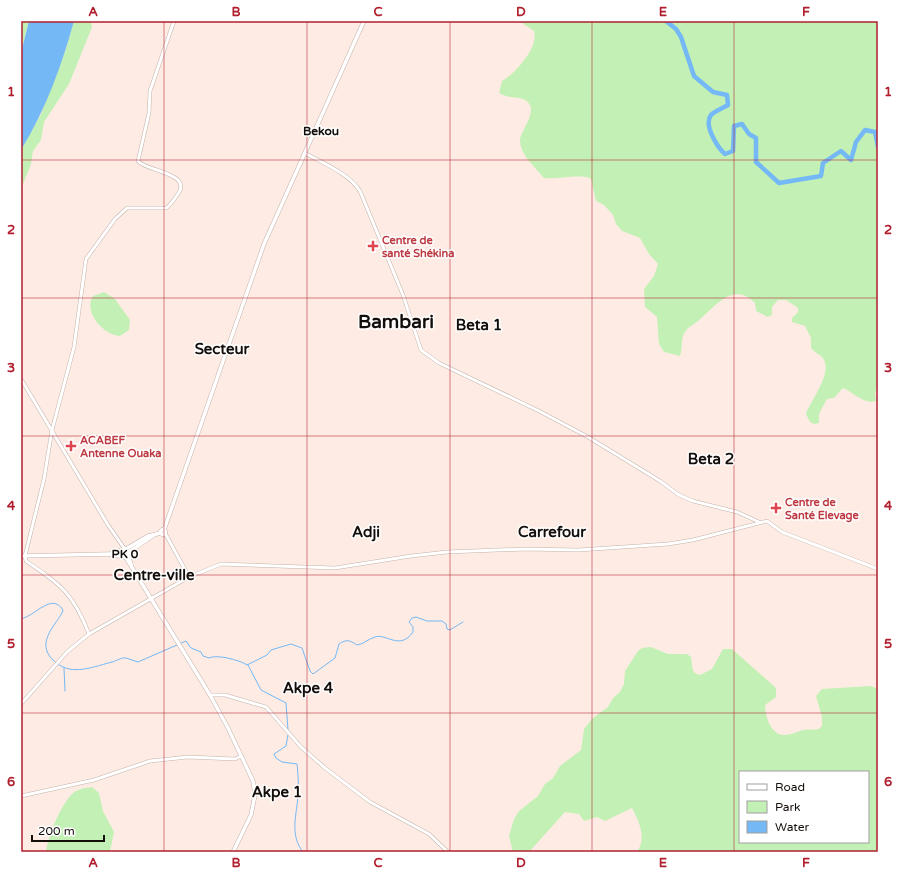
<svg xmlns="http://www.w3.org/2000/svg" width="899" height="873" font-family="'Varela Round',sans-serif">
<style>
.green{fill:#c3f0b5;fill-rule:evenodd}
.water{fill:#74b8f5}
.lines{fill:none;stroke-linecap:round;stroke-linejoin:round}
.stream{stroke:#74b8f5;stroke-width:1}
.river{stroke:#74b8f5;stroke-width:4.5}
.secondary-casing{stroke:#c3b2ab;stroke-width:4}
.primary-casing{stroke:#c3b2ab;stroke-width:4.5}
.secondary{stroke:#fff;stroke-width:3}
.primary{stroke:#fff;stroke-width:3.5}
.grid{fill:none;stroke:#b11f2e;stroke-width:1;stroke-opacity:0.55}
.health-dot{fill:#e0444e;stroke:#fff;stroke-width:1.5}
.labels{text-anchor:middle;stroke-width:3;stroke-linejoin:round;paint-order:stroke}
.health-label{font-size:11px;font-weight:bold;fill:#be3a42;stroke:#fff;text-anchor:start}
.neighbourhood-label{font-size:12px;font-weight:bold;fill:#140e0b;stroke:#fff}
.district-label{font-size:15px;font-weight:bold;fill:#140e0b;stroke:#fff}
.town-label{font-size:19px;font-weight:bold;fill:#140e0b;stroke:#fff}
.neatline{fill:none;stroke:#b11f2e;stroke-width:1.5}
.grid-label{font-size:13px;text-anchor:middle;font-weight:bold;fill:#b11f2e}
</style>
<rect width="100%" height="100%" fill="#feece4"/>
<!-- green -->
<g class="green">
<path d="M21 21H29L21 53Z"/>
<path d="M74 21H91L92 27 69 84 44 122 41 140 33 151 31 164 21 189V150L41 114 65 52Z"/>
<path d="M519 21H878V389L875 392 876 401C864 405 853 392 843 388L834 398 827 399 819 414V423L814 424 810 422 806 414C810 401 836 370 821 356 817 353 814 352 811 348V338L805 326 792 322V318L798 312V308L786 300H778L772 307V315L768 317 756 311 755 303C733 281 716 306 699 320 695 324 688 327 685 332 680 340 683 348 680 356L664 352 659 344 657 317 645 307 644 289 654 276 658 264 649 254 640 238 622 231 616 224 613 215 604 205 596 201 591 179C582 173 556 180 544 178 535 167 520 155 520 140 520 131 541 109 525 100 518 96 509 99 499 93L502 81C515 74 539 47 534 31Z"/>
<path d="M104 292 115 299 130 320 129 330 120 336C103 335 83 312 93 296Z"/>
<path d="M651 647 668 654H687L691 657C693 665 690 673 700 675L712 669 723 649H732L776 688V697L765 705C765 716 771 735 784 735 791 735 796 732 803 730 808 729 814 730 819 729L822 726V717L816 696 822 689 871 686 878 689V852H637C647 837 639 822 632 808L605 821 597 817 584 821 579 814 565 812 529 852H513L509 836 514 819 519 811 538 796 545 784 553 778 560 766 581 750 584 729 593 718 608 707 613 698 620 692 624 684 625 671 638 651 642 648ZM740 772H868V842H740Z"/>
<path d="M92 787 99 793 103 811 114 832 110 852H46C48 836 60 806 72 794 77 789 85 788 92 787Z"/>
</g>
<!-- water -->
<path class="water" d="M29 21H74C62 65 45 111 21 150V53Z"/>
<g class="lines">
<!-- stream -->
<g class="stream">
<path d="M21 619C35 616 52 592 63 610L62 613C53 628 37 643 52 659 69 677 89 668 112 662 116 661 122 657 126 658 130 659 134 661 138 662L186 641 191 648 201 652 203 656 209 658C216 654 240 660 247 665L267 655 271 650 291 644 302 648 310 671 313 674 335 658 339 644C347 639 349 640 357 645 364 644 368 639 375 637 386 633 400 651 413 632V627L409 622 412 618 416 617 427 621H442L446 624 447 629 450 630 463 622"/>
<path d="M248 665 261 690 286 703 288 730"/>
<path d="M64 668 65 691"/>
<path d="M288 735 286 746 274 754 276 758 282 762 297 764C298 774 299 785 298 795 297 814 289 835 303 852"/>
</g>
<!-- river -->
<path class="river" d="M666 21 676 29 681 37 694 76 713 92 727 95 728 105C723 108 715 111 711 115 703 125 718 148 725 154L733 151 734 126 742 124 749 134 756 138V162L779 183 821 176 823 163 841 151 851 160 856 142 865 130 875 132 878 147"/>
<!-- secondary casing -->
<g class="secondary-casing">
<g id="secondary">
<path d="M305 153C324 164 347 172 360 191L403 295 421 350 439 363 539 411 588 437 660 481 679 495 693 501 737 512 759 522"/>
<path d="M21 379 108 525 124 548"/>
<path d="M165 533 189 577"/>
<path d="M89 634C73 593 61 585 26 561L25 556 44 479 52 430 74 347 86 259 115 219 127 208H166C171 205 174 199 178 194 193 173 145 171 138 161L149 113 150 91 174 21"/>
<path d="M210 695H225L266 707 301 747 325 768 370 802 429 834 448 852"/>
<path d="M21 704 67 652 89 634 189 577 221 564 335 568 411 556 447 552 525 549 578 550 668 544 693 540 767 521 782 532 878 569"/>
<path d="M21 796 94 780 150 761 188 757 235 759 241 756"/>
</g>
</g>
<!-- primary casing -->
<g class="primary-casing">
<g id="primary">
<circle cx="163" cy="532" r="2.5"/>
<path d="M164 530 264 244 364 21"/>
<path d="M126 549 148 536 161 533"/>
<path d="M129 552 154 535"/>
<path d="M111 553 126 549 131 564"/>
<path d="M21 556 108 554 124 557 128 554"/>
<path d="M125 556 210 695 228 728 253 781 255 795 251 815 233 852"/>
</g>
</g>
<!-- secondary -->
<use href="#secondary" class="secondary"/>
<!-- primary -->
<use href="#primary" class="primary"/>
</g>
<!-- grid -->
<path class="grid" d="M164 21V852M307 21V852M450 21V852M592 21V852M734 21V852M21 160H878M21 298H878M21 436H878M21 575H878M21 713H878"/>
<!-- markers -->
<g class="health-dot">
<path d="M371 240h4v4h4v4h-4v4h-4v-4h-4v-4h4z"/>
<path d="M69 440h4v4h4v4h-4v4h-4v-4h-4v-4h4z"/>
<path d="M774 502h4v4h4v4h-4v4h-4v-4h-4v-4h4z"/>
</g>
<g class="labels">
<!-- health labels -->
<g class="health-label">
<text x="382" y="244">Centre de<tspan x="382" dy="13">santé Shékina</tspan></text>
<text x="80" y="444">ACABEF<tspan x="80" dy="13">Antenne Ouaka</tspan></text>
<text x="785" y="506">Centre de<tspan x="785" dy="13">Santé Elevage</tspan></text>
</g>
<!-- neighbourhood labels -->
<g class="neighbourhood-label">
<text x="321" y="135">Bekou</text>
<text x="125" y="558">PK 0</text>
</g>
<!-- district labels -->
<g class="district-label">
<text x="479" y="330">Beta 1</text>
<text x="222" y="354">Secteur</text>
<text x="711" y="464">Beta 2</text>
<text x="366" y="537">Adji</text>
<text x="552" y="537">Carrefour</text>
<text x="154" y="580">Centre-ville</text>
<text x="308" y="693">Akpe 4</text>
<text x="277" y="797">Akpe 1</text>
</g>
<!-- town labels -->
<g class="town-label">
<text x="396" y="328">Bambari</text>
</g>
</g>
<!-- border -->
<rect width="899" height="873" fill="none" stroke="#ffffff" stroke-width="44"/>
<!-- legend -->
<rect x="739" y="771" width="130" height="72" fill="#ffffff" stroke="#a19f9d"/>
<rect x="747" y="784" width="20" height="6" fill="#ffffff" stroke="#a19f9d"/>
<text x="775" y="791" font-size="12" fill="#140e0b">Road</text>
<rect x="747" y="801" width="20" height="12" fill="#c3f0b5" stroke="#a19f9d"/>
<text x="775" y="811" font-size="12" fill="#140e0b">Park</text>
<rect x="747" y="821" width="20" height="12" fill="#74b8f5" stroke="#a19f9d"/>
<text x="775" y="831" font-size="12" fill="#140e0b">Water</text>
<!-- scale -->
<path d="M32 835v6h72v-6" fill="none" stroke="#140e0b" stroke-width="2"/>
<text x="38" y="835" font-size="12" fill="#140e0b" stroke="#ffffff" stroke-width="3" paint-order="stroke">200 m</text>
<rect x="22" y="22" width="855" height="829" class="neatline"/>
<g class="grid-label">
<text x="93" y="16">A</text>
<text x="236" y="16">B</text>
<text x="378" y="16">C</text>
<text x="521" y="16">D</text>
<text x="663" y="16">E</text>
<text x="806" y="16">F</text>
<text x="11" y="96">1</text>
<text x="888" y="96">1</text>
<text x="11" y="234">2</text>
<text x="888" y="234">2</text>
<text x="11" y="372">3</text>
<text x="888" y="372">3</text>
<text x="11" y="510">4</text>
<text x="888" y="510">4</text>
<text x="11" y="648">5</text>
<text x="888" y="648">5</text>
<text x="11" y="786">6</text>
<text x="888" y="786">6</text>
<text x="93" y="867">A</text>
<text x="236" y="867">B</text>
<text x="378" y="867">C</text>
<text x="521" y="867">D</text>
<text x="663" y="867">E</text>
<text x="806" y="867">F</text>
</g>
</svg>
